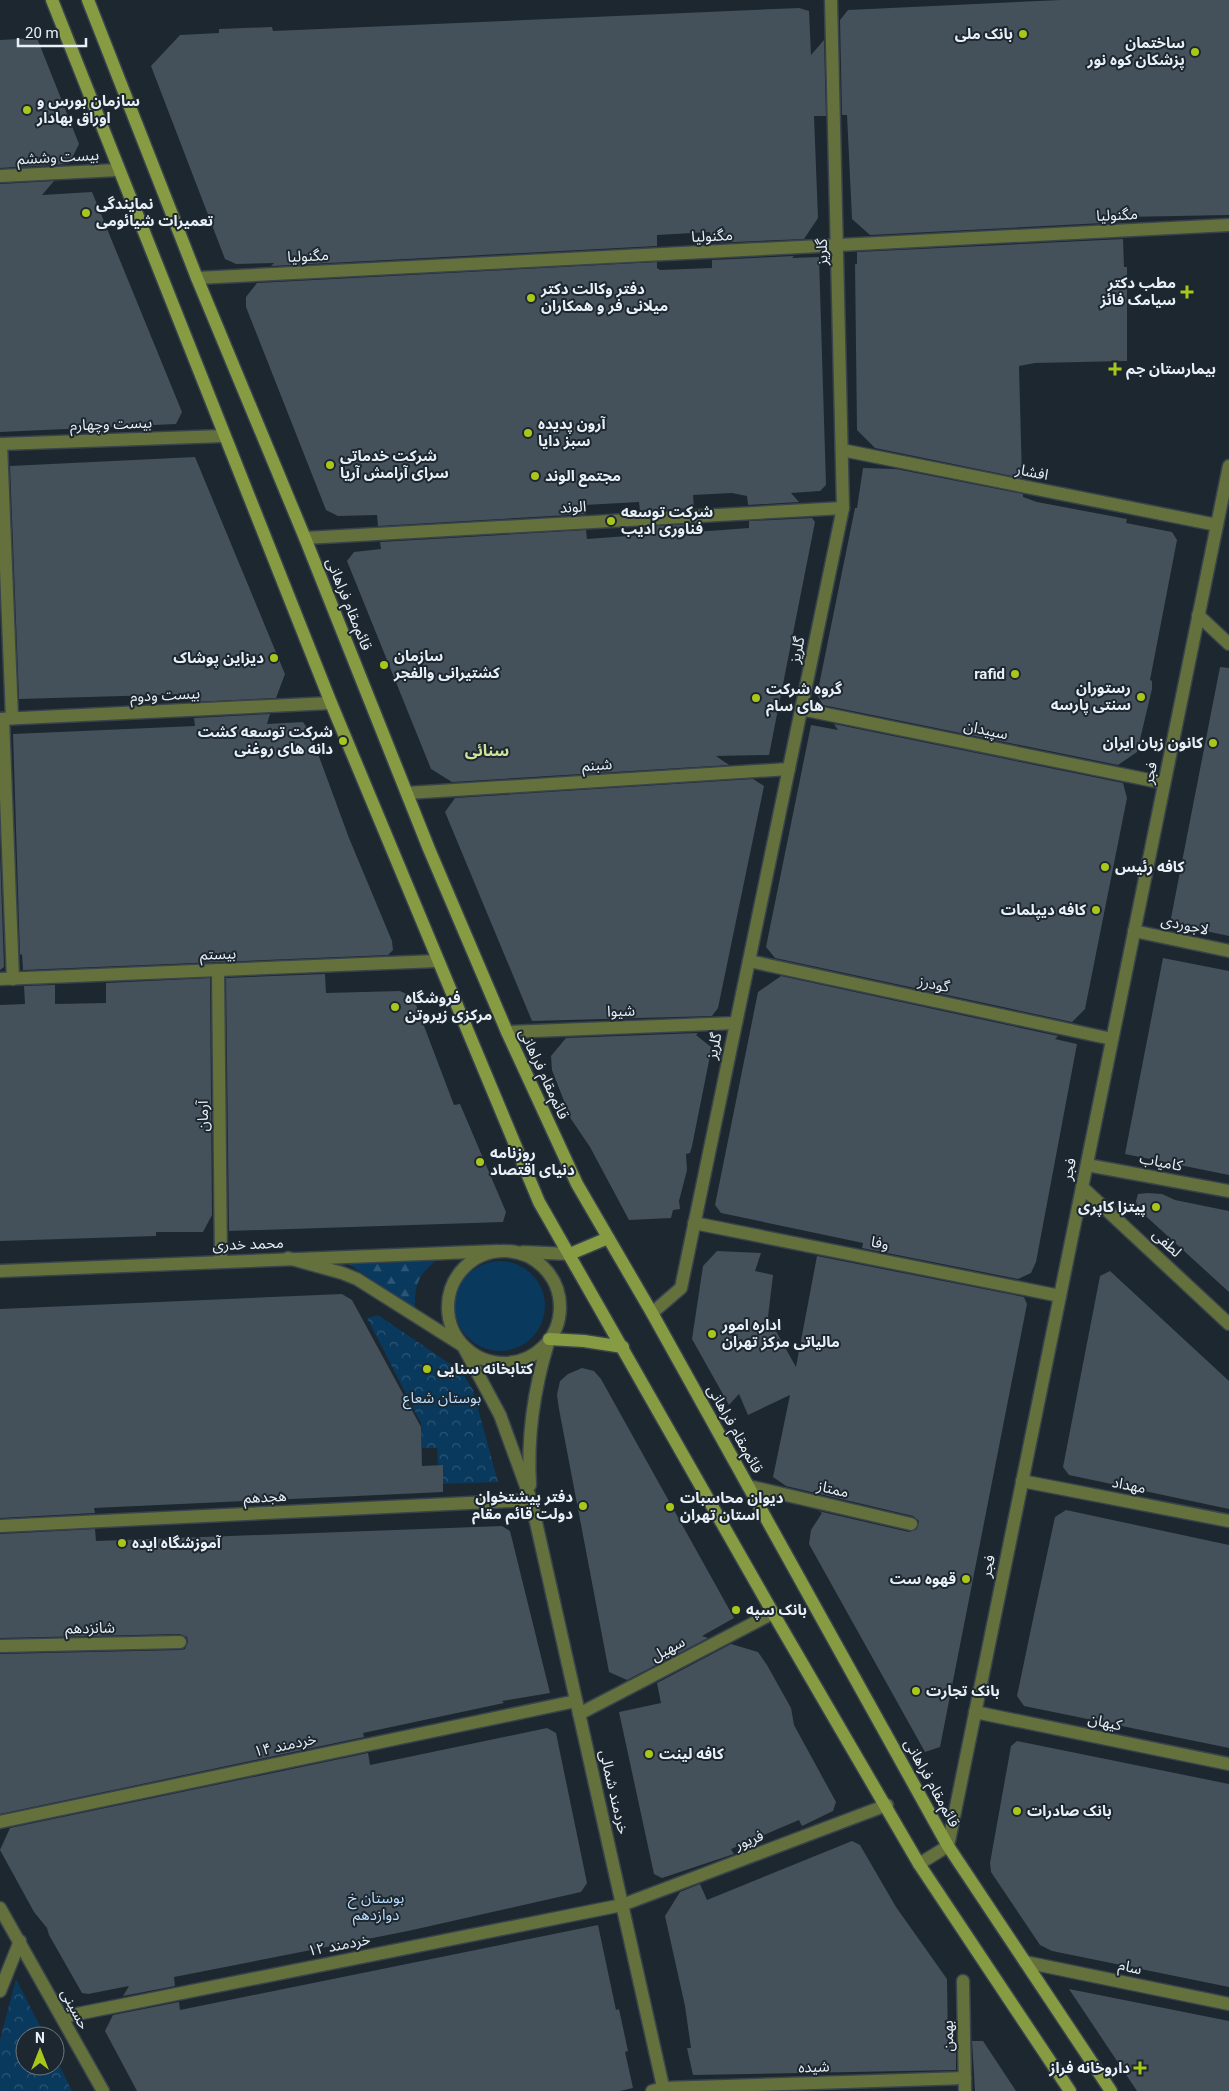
<svg xmlns="http://www.w3.org/2000/svg" width="1229" height="2091" font-family="Roboto,'Noto Sans Arabic',sans-serif">
<style>
.grass{fill:#09395d}
.forest{fill:url(#forest-firs)}
.park{fill:url(#park-crowns)}
.building{fill:#44505a}
.lines{fill:none;stroke-linecap:round;stroke-linejoin:round}
.minor-casing{stroke:#39434c;stroke-width:15}
.tertiary-casing{stroke:#39434c;stroke-width:15}
.secondary-casing{stroke:#39434c;stroke-width:15}
.minor{stroke:#64713c;stroke-width:12}
.tertiary{stroke:#64713c;stroke-width:12}
.secondary{stroke:#879b43;stroke-width:12}
.poi-dot{fill:#a9c71b;stroke:#1c2730;stroke-width:2}
.labels{text-anchor:middle;stroke-width:4;stroke-linejoin:round;paint-order:stroke}
.poi-label{font-size:15px;font-weight:bold;fill:#e9eff6;stroke:#1c2730;text-anchor:start}
.street-label{font-size:15px;fill:#e9eff6;stroke:#1c2730}
.park-label{font-size:15px;fill:#bddefe;stroke:#1c2730}
.neighbourhood-label{font-size:16px;font-weight:bold;fill:#d0e398;stroke:#1c2730}
</style>
<defs>
<pattern id="forest-firs" width="22" height="20" patternUnits="userSpaceOnUse" patternTransform="scale(1.25)"><rect width="22" height="20" fill="#09395d"/><path d="M5 1l3.5 6h-7zM16 11l3.5 6h-7z" fill="#2d5675"/></pattern>
<pattern id="park-crowns" width="20" height="18" patternUnits="userSpaceOnUse" patternTransform="scale(1.25)"><rect width="20" height="18" fill="#09395d"/><path d="M2 6a3 3 0 1 1 6 0M12 15a3 3 0 1 1 6 0" fill="none" stroke="#2d5675"/></pattern>
</defs>
<rect width="100%" height="100%" fill="#1c2730"/>
<!-- grass -->
<circle class="grass" cx="500" cy="1306" r="45"/>
<!-- forest -->
<path class="forest" d="M441 1256C419 1275 415 1279 415 1309L343 1260Z"/>
<!-- park -->
<g class="park">
<path d="M378 1315 462 1372 473 1390 498 1482 443 1484V1466L438 1465 437 1448H422L421 1423 367 1318Z"/>
<path d="M16 1979 45 2036H25V2066H55V2057L72 2091H0V2040Z"/>
</g>
<!-- building -->
<g class="building">
<path d="M1061 0H1229V215L1123 217V222L870 235 852 219 847 115H842L840 20 848 10Z"/>
<path d="M799 8 809 11 811 55 824 40 826 116H814L818 218 804 239 711 243 710 232 657 235V246L271 266 274 263 236 264 225 259 151 66 180 35 219 33V29L272 27 273 31Z"/>
<path d="M37 38 79 144 69 164 0 168V40Z"/>
<path d="M54 181 42 195 92 192 182 412 176 424 0 432V184Z"/>
<path d="M1123 239 1124 267H1127V361L1035 363 1019 366 1022 478 875 448 857 430 855 264H857V252Z"/>
<path d="M794 256 792 258 819 257 826 485 820 491 791 493 799 502 748 505 747 496 732 493 693 495 694 508 640 511 639 502 585 505 586 514 378 526 377 515 338 516 326 510 246 307V297L257 283 657 262V268L660 270 712 268V260Z"/>
<path d="M195 457 285 674 276 698 194 702 193 694 19 699 10 466Z"/>
<path d="M863 468 896 469 1023 494V497L1037 502 1127 519 1126 523 1172 532 1177 540 1150 680 1152 681V689L1137 752 1118 765 823 705 817 695 855 508H857Z"/>
<path d="M812 518 815 522 769 755 716 756 729 765 452 782 431 769 347 561 354 552 381 549 380 542 586 530 587 539 641 535V527L695 524V532L749 528V521Z"/>
<path d="M1220 667 1229 668V936L1177 925 1171 918Z"/>
<path d="M270 714 267 724 303 722 310 732 349 838 392 941 393 950 388 955 23 970 22 954 20 955 13 734 195 726 194 718Z"/>
<path d="M834 724 1123 783 1127 798 1085 1009 1072 1022 775 958 766 947 811 725 838 730Z"/>
<path d="M753 779 764 786 718 1008 712 1016 532 1021 445 812 455 798Z"/>
<path d="M0 852 4 967 0 970Z"/>
<path d="M1163 958 1229 971V1175L1125 1154Z"/>
<path d="M325 974 326 993 400 991 413 997 454 1105 460 1104 506 1212 503 1222 229 1231 226 978Z"/>
<path d="M781 976 1058 1036 1055 1039 1077 1044 1036 1262 1031 1273 1018 1279 862 1248 863 1243 721 1213 715 1205 758 992Z"/>
<path d="M210 978 212 1215 203 1232H156V1236L0 1241V1005L25 1004 24 986 55 985V1004L106 1003V983Z"/>
<path d="M698 1033 696 1035 711 1047V1051L692 1146 690 1153 686 1154 687 1170 679 1201 680 1209 673 1210 671 1218 629 1220 590 1147 571 1119 552 1070 551 1056 566 1038Z"/>
<path d="M1147 1193 1162 1194 1175 1200 1229 1211V1292L1138 1209 1136 1201 1138 1194Z"/>
<path d="M717 1251 761 1253 755 1271 773 1275 768 1317 796 1367 817 1256 1024 1297 1027 1304 940 1747 925 1752 809 1544 811 1530 822 1513 818 1511 909 1532 917 1529 919 1521 913 1516 786 1486 773 1477 790 1395 748 1415 739 1394 729 1405 692 1339 703 1266Z"/>
<path d="M1110 1271 1229 1381V1509L1069 1475 1063 1467 1100 1276Z"/>
<path d="M342 1294 352 1300 421 1427 422 1466 443 1465V1492L94 1508 95 1513 0 1518V1309Z"/>
<path d="M582 1368 594 1371 601 1379 734 1618 702 1636 708 1638 627 1680 609 1672 559 1409 557 1395 560 1381 568 1374Z"/>
<path d="M1066 1510 1229 1545V1748L1024 1706 1017 1696 1032 1624 1055 1517Z"/>
<path d="M502 1526 510 1531 550 1693 502 1701 504 1703 363 1733 364 1737 0 1814V1654L180 1650 185 1649 188 1642 187 1637 180 1634 0 1638V1534L95 1529 96 1541Z"/>
<path d="M731 1644 758 1652 767 1665 791 1708 794 1725 836 1802 833 1811 802 1826 799 1820 731 1849 734 1854 662 1878 654 1874 619 1712 661 1703 657 1683Z"/>
<path d="M547 1728 556 1733 587 1883 581 1892 408 1931 174 1977 175 1986 123 1996 129 1986 88 1994 82 1993 49 1935 47 1928 34 1912 0 1850 10 1828 368 1753 370 1765Z"/>
<path d="M1017 1741 1229 1784V1987L1052 1951 1040 1945 991 1872 990 1863 1011 1746Z"/>
<path d="M852 1841 860 1845 896 1907 947 1979 948 2041H956V2070L693 2075 687 2048H691L685 2006 665 1916 680 1892 700 1884 707 1900Z"/>
<path d="M598 1925 616 2010 619 2009 628 2051 625 2052 633 2088 620 2091H137L105 2031 113 2015 179 2002 180 2010Z"/>
<path d="M1069 1989 1229 2021V2091H1137Z"/>
<path d="M972 2041H983L1016 2091H975Z"/>
</g>
<g class="lines">
<!-- minor casing -->
<g class="minor-casing">
<g id="minor">
<path d="M0 176 118 170"/>
<path d="M197 278 1229 225"/>
<path d="M0 444 223 436"/>
<path d="M1 444 12 718"/>
<path d="M842 450 1217 525"/>
<path d="M305 538 843 508"/>
<path d="M1198 615 1229 644"/>
<path d="M801 709 1164 783"/>
<path d="M0 719 331 703"/>
<path d="M3 719 13 979"/>
<path d="M407 793 789 769"/>
<path d="M1134 931 1229 951"/>
<path d="M749 961 1112 1039"/>
<path d="M218 970 221 1261"/>
<path d="M0 979 437 961"/>
<path d="M507 1032 736 1023"/>
<path d="M1087 1165 1229 1191"/>
<path d="M1082 1187 1229 1324"/>
<path d="M694 1223 1060 1296"/>
<path d="M1022 1481 1229 1521"/>
<path d="M748 1486 911 1524"/>
<path d="M0 1526 531 1500"/>
<path d="M0 1646 180 1642"/>
<path d="M975 1712 1229 1764"/>
<path d="M579 1714 773 1613"/>
<path d="M0 1822 576 1701"/>
<path d="M1025 1962 1229 2004"/>
<path d="M963 1981 965 2091"/>
<path d="M62 2017 622 1905 887 1805"/>
<path d="M652 2091 664 2088 965 2078"/>
</g>
</g>
<!-- tertiary casing -->
<g class="tertiary-casing">
<g id="tertiary">
<circle cx="504" cy="1307" r="56"/>
<path d="M523 1252 570 1254"/>
<path d="M288 1258 342 1273 357 1279 463 1346 500 1415 531 1500 664 2091"/>
<path d="M0 1271 497 1251"/>
<path d="M652 1313 681 1288 843 508 831 0"/>
<path d="M530 1485C527 1436 534 1389 548 1343"/>
<path d="M919 1864 948 1846 1229 466"/>
<path d="M0 1908 103 2091"/>
<path d="M0 1991 20 1941"/>
</g>
</g>
<!-- secondary casing -->
<g class="secondary-casing">
<g id="secondary">
<path d="M52 0 331 703 539 1202 773 1613 919 1864 1070 2091"/>
<path d="M88 0 197 278 305 538 429 849 507 1032 577 1184 652 1313 948 1846 1111 2091"/>
<path d="M570 1254 608 1238"/>
<path d="M549 1339 584 1341 623 1347"/>
</g>
</g>
<!-- minor -->
<use href="#minor" class="minor"/>
<!-- tertiary -->
<use href="#tertiary" class="tertiary"/>
<!-- secondary -->
<use href="#secondary" class="secondary"/>
</g>
<!-- markers -->
<g class="poi-dot">
<circle cx="1023" cy="34" r="5"/>
<circle cx="1195" cy="52" r="5"/>
<circle cx="27" cy="110" r="5"/>
<circle cx="86" cy="213" r="5"/>
<path d="M1184.5 284.5h5v5h5v5h-5v5h-5v-5h-5v-5h5z"/>
<circle cx="531" cy="298" r="5"/>
<path d="M1112.5 361.5h5v5h5v5h-5v5h-5v-5h-5v-5h5z"/>
<circle cx="528" cy="433" r="5"/>
<circle cx="330" cy="465" r="5"/>
<circle cx="535" cy="476" r="5"/>
<circle cx="611" cy="521" r="5"/>
<circle cx="274" cy="658" r="5"/>
<circle cx="384" cy="665" r="5"/>
<circle cx="1015" cy="674" r="5"/>
<circle cx="1141" cy="697" r="5"/>
<circle cx="756" cy="698" r="5"/>
<circle cx="343" cy="741" r="5"/>
<circle cx="1213" cy="743" r="5"/>
<circle cx="1105" cy="867" r="5"/>
<circle cx="1096" cy="910" r="5"/>
<circle cx="395" cy="1007" r="5"/>
<circle cx="480" cy="1162" r="5"/>
<circle cx="1156" cy="1207" r="5"/>
<circle cx="712" cy="1334" r="5"/>
<circle cx="427" cy="1369" r="5"/>
<circle cx="583" cy="1506" r="5"/>
<circle cx="670" cy="1507" r="5"/>
<circle cx="122" cy="1543" r="5"/>
<circle cx="966" cy="1579" r="5"/>
<circle cx="736" cy="1610" r="5"/>
<circle cx="916" cy="1691" r="5"/>
<circle cx="649" cy="1754" r="5"/>
<circle cx="1017" cy="1811" r="5"/>
<path d="M1137.5 2060.5h5v5h5v5h-5v5h-5v-5h-5v-5h5z"/>
</g>
<g class="labels">
<!-- poi labels -->
<g class="poi-label">
<text x="1013" y="39" text-anchor="end">بانک ملی</text>
<text x="1185" y="48" text-anchor="end">ساختمان<tspan x="1185" dy="17">پزشکان کوه نور</tspan></text>
<text x="37" y="106">سازمان بورس و<tspan x="37" dy="17">اوراق بهادار</tspan></text>
<text x="96" y="209">نمایندگی<tspan x="96" dy="17">تعمیرات شیائومی</tspan></text>
<text x="1176" y="288" text-anchor="end">مطب دکتر<tspan x="1176" dy="17">سیامک فائز</tspan></text>
<text x="541" y="294">دفتر وکالت دکتر<tspan x="541" dy="17">میلانی فر و همکاران</tspan></text>
<text x="1126" y="374">بیمارستان جم</text>
<text x="538" y="429">آرون پدیده<tspan x="538" dy="17">سبز دایا</tspan></text>
<text x="340" y="461">شرکت خدماتی<tspan x="340" dy="17">سرای آرامش آریا</tspan></text>
<text x="545" y="481">مجتمع الوند</text>
<text x="621" y="517">شرکت توسعه<tspan x="621" dy="17">فناوری ادیب</tspan></text>
<text x="394" y="661">سازمان<tspan x="394" dy="17">کشتیرانی والفجر</tspan></text>
<text x="264" y="663" text-anchor="end">دیزاین پوشاک</text>
<text x="1005" y="679" text-anchor="end">rafid</text>
<text x="1131" y="693" text-anchor="end">رستوران<tspan x="1131" dy="17">سنتی پارسه</tspan></text>
<text x="766" y="694">گروه شرکت<tspan x="766" dy="17">های سام</tspan></text>
<text x="333" y="737" text-anchor="end">شرکت توسعه کشت<tspan x="333" dy="17">دانه های روغنی</tspan></text>
<text x="1203" y="748" text-anchor="end">کانون زبان ایران</text>
<text x="1115" y="872">کافه رئیس</text>
<text x="1086" y="915" text-anchor="end">کافه دیپلمات</text>
<text x="405" y="1003">فروشگاه<tspan x="405" dy="17">مرکزى زیروتن</tspan></text>
<text x="490" y="1158">روزنامه<tspan x="490" dy="17">دنیای اقتصاد</tspan></text>
<text x="1146" y="1212" text-anchor="end">پیتزا کاپری</text>
<text x="722" y="1330">اداره امور<tspan x="722" dy="17">مالیاتی مرکز تهران</tspan></text>
<text x="437" y="1374">كتابخانه سنایی</text>
<text x="573" y="1502" text-anchor="end">دفتر پیشتخوان<tspan x="573" dy="17">دولت قائم مقام</tspan></text>
<text x="680" y="1503">دیوان محاسبات<tspan x="680" dy="17">استان تهران</tspan></text>
<text x="132" y="1548">آموزشگاه ایده</text>
<text x="956" y="1584" text-anchor="end">قهوه ست</text>
<text x="746" y="1615">بانک سپه</text>
<text x="926" y="1696">بانک تجارت</text>
<text x="659" y="1759">کافه لینت</text>
<text x="1027" y="1816">بانک صادرات</text>
<text x="1130" y="2073" text-anchor="end">داروخانه فراز</text>
</g>
<!-- street labels -->
<g class="street-label">
<text transform="translate(58 157) rotate(-3)" y="5">بیست وششم</text>
<text transform="translate(1117 215) rotate(-3)" y="5">مگنولیا</text>
<text transform="translate(712 236) rotate(-3)" y="5">مگنولیا</text>
<text transform="translate(822 252) rotate(-91)" y="5">گلریز</text>
<text transform="translate(308 256) rotate(-3)" y="5">مگنولیا</text>
<text transform="translate(111 424) rotate(-2)" y="5">بیست وچهارم</text>
<text transform="translate(1032 472) rotate(11)" y="5">افشار</text>
<text transform="translate(573 507) rotate(-3)" y="5">الوند</text>
<text transform="translate(349 604) rotate(68)" y="5">قائم‌مقام فراهانی</text>
<text transform="translate(797 650) rotate(-78)" y="5">گلریز</text>
<text transform="translate(165 695) rotate(-3)" y="5">بیست ودوم</text>
<text transform="translate(986 730) rotate(12)" y="5">سپیدان</text>
<text transform="translate(597 765) rotate(-4)" y="5">شبنم</text>
<text transform="translate(1150 773) rotate(-79)" y="5">فجر</text>
<text transform="translate(1185 925) rotate(12)" y="5">لاجوردی</text>
<text transform="translate(218 954) rotate(-2)" y="5">بیستم</text>
<text transform="translate(934 984) rotate(12)" y="5">گودرز</text>
<text transform="translate(621 1011) rotate(-2)" y="5">شیوا</text>
<text transform="translate(714 1046) rotate(-78)" y="5">گلریز</text>
<text transform="translate(544 1074) rotate(65)" y="5">قائم‌مقام فراهانی</text>
<text transform="translate(203 1116) rotate(-91)" y="5">آرمان</text>
<text transform="translate(1161 1162) rotate(11)" y="5">کامیاب</text>
<text transform="translate(1069 1169) rotate(-78)" y="5">فجر</text>
<text transform="translate(880 1243) rotate(11)" y="5">وفا</text>
<text transform="translate(1167 1243) rotate(43)" y="5">لطفی</text>
<text transform="translate(248 1244) rotate(-2)" y="5">محمد خدری</text>
<text transform="translate(735 1429) rotate(61)" y="5">قائم‌مقام فراهانی</text>
<text transform="translate(1129 1485) rotate(11)" y="5">مهداد</text>
<text transform="translate(833 1489) rotate(13)" y="5">ممتاز</text>
<text transform="translate(265 1497) rotate(-3)" y="5">هجدهم</text>
<text transform="translate(988 1566) rotate(-78)" y="5">فجر</text>
<text transform="translate(90 1628) rotate(-1)" y="5">شانزدهم</text>
<text transform="translate(668 1649) rotate(-28)" y="5">سهیل</text>
<text transform="translate(1105 1722) rotate(12)" y="5">کیهان</text>
<text transform="translate(285 1745) rotate(-12)" y="5">خردمند ۱۴</text>
<text transform="translate(932 1783) rotate(61)" y="5">قائم‌مقام فراهانی</text>
<text transform="translate(614 1792) rotate(77)" y="5">خردمند شمالی</text>
<text transform="translate(749 1840) rotate(-21)" y="5">فریور</text>
<text transform="translate(339 1945) rotate(-11)" y="5">خردمند ۱۲</text>
<text transform="translate(1130 1967) rotate(12)" y="5">سام</text>
<text transform="translate(75 2009) rotate(62)" y="5">حسینی</text>
<text transform="translate(948 2036) rotate(-91)" y="5">بهمن</text>
<text transform="translate(814 2067) rotate(-2)" y="5">شیده</text>
</g>
<!-- park labels -->
<g class="park-label">
<text x="442" y="1403">بوستان شعاع</text>
<text x="376" y="1903">بوستان خ<tspan x="376" dy="17">دوازدهم</tspan></text>
</g>
<!-- neighbourhood labels -->
<g class="neighbourhood-label">
<text x="487" y="756">سنائی</text>
</g>
</g>
<!-- north arrow -->
<g transform="translate(40 2051)"><circle r="24" fill="#1c2730" stroke="#6e777f"/>
<path d="M0-4L9 19L0 12L-9 19Z" fill="#a9c71b"/>
<text y="-8" font-size="14" font-weight="bold" text-anchor="middle" fill="#e9eff6">N</text>
</g>
<!-- scale -->
<path d="M18 38v8h68v-8" fill="none" stroke="#e9eff6" stroke-width="2.5"/>
<text x="25" y="38" font-size="15" fill="#e9eff6" stroke="#1c2730" stroke-width="4" paint-order="stroke">20 m</text>
</svg>
